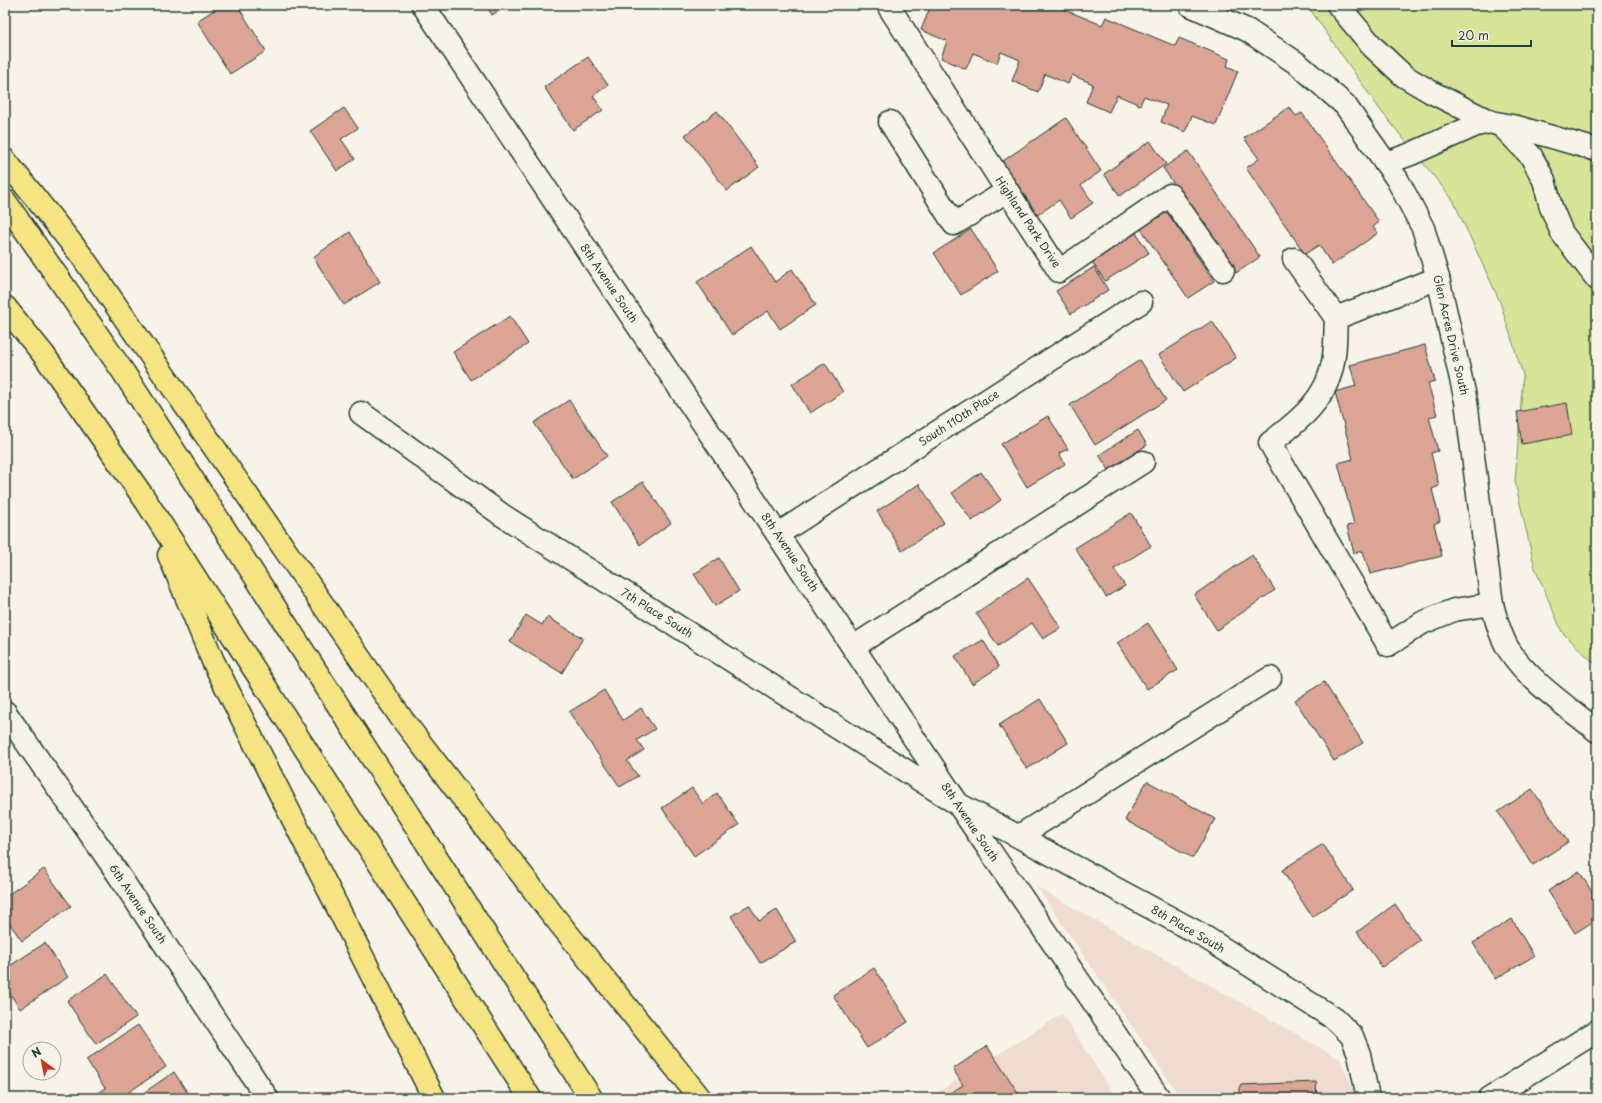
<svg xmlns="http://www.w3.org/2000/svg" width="1602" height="1103" font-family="'Playpen Sans',sans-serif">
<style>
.built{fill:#efdbcf}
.green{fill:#d7e396;stroke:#7b9065}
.building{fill:#dca495;stroke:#1f3d34}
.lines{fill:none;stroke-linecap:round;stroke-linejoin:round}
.minor-casing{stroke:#1f3d34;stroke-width:25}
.highway-casing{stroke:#1f3d34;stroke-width:25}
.minor{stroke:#f7f3e8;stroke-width:22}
.highway{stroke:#f6e381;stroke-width:22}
.labels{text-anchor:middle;stroke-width:3;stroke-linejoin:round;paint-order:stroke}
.street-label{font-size:11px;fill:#1f3d34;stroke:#f7f3e8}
</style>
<rect width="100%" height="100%" fill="#f7f3e8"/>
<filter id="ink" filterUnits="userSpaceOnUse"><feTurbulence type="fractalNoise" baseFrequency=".025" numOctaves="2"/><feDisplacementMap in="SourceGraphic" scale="8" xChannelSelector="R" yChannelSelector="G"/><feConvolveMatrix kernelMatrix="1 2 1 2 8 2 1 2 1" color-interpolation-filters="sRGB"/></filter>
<g filter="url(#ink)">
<!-- built -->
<g class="built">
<path d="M1037 887 1340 1059 1357 1098H1181Z"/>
<path d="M1062 1014 1116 1098H940L937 1093Z"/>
</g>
<!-- green -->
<path class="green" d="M1307 5H1597V666L1562 632 1535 568 1515 482 1523 375 1500 302 1453 200 1381 111Z"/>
<!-- building -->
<g class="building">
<path d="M222 5H237L266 51 230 74 197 21Z"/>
<path d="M486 5H508L492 15Z"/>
<path d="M931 5H1025L1029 7 1030 5H1053L1102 25 1106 17 1175 46 1179 38 1229 59 1227 66 1238 71 1216 125 1192 116 1185 132 1161 122 1167 105 1144 96 1140 105 1117 95 1109 112 1086 102 1093 84 1072 75 1068 84 1045 74 1038 92 1012 81 1020 60 1001 52 997 63 973 53 966 69 941 58 947 41 921 30Z"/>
<path d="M588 57 608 85 593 96 603 110 573 130 544 87Z"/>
<path d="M1289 107 1296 116 1302 113 1379 222 1373 227 1378 233 1332 265 1319 245 1305 254 1246 168 1259 159 1244 138Z"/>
<path d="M344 108 358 128 341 139 355 159 337 171 310 131Z"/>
<path d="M717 111 759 167 727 191 685 135Z"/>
<path d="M1066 118 1101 171 1081 185 1093 203 1071 218 1059 200 1036 216 1000 163Z"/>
<path d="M1150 141 1166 164 1120 196 1104 174Z"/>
<path d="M1188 151 1260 257 1236 273 1163 168Z"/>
<path d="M1163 206 1214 281 1188 298 1137 223Z"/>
<path d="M971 229 998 271 961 295 934 253Z"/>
<path d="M1134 230 1149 253 1105 281 1090 259Z"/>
<path d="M350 232 380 282 344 305 313 257Z"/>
<path d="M751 246 775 282 792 269 816 305 780 329 768 311 732 335 697 282Z"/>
<path d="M1094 267 1108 290 1071 314 1056 291Z"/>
<path d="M510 316 528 344 471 380 453 352Z"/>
<path d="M1212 321 1236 358 1183 392 1159 355Z"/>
<path d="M1425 345 1435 381 1428 383 1437 415 1429 417 1438 451 1431 453 1439 486 1432 489 1440 521 1434 524 1442 556 1370 574 1363 551 1354 553 1347 526 1354 524 1338 463 1353 459 1335 392 1356 386 1350 365Z"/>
<path d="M1140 360 1166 400 1095 445 1070 405Z"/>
<path d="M825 363 843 392 810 413 792 384Z"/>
<path d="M569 400 607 456 573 479 534 423Z"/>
<path d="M1567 403 1572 435 1522 444 1517 412Z"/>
<path d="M1048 416 1068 449 1059 453 1065 464 1027 487 1001 444Z"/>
<path d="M1138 430 1147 445 1109 470 1099 455Z"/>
<path d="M981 472 1001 500 972 521 952 493Z"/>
<path d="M643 482 671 523 640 545 612 502Z"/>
<path d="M919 484 944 523 902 551 877 511Z"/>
<path d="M1131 513 1151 546 1114 569 1125 586 1106 597 1075 548Z"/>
<path d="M1252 555 1275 590 1217 630 1194 595Z"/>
<path d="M719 558 739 591 715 606 694 574Z"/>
<path d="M1028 578 1061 628 1043 639 1032 623 998 646 976 613Z"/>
<path d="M526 615 542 625 547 617 583 638 562 673 510 642Z"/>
<path d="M1148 623 1178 670 1147 689 1117 643Z"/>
<path d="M983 640 999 667 972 684 955 656Z"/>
<path d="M1324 682 1363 743 1334 761 1295 700Z"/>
<path d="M604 690 623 720 641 708 655 729 637 740 644 750 627 761 638 776 620 787 569 712Z"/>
<path d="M1040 699 1068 743 1027 769 999 725Z"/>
<path d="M1147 781 1215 819 1193 858 1125 820Z"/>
<path d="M692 788 703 804 717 793 739 825 694 856 662 808Z"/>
<path d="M1532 789 1568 842 1533 865 1498 812Z"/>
<path d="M1323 844 1353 890 1312 917 1282 870Z"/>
<path d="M44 869 71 906 22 941 5 917V897Z"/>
<path d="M1579 871 1597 900V919L1575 933 1548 891Z"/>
<path d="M1395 904 1420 940 1382 967 1357 932Z"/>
<path d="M749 905 759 921 777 910 796 942 760 963 731 916Z"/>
<path d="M1512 919 1534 956 1495 979 1473 943Z"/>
<path d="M45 943 68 977 20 1009 5 986V969Z"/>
<path d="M874 968 908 1022 867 1048 833 995Z"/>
<path d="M107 974 136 1017 96 1044 67 1001Z"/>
<path d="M138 1025 166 1067 120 1098H90L105 1088 86 1060Z"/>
<path d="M987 1046 1019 1094 1013 1098H947L946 1096 963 1085 953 1069Z"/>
<path d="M174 1072 191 1098H136Z"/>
<path d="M1316 1082 1317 1098H1240V1085Z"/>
</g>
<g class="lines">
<!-- minor casing -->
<g class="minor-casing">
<g id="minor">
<path d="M423 5 958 804 1159 1098"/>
<path d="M891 5 889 7 1059 271 1170 195 1223 270"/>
<path d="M1190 5 1247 30 1298 64 1345 105 1397 179 1423 228 1438 278 1466 401 1492 604C1496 619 1500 636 1509 650 1529 681 1568 707 1597 731"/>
<path d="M1338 5 1373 47 1404 76 1431 92 1491 122 1517 127 1597 150"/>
<path d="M890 122 954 224 1007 191"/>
<path d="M1386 163 1411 154 1476 125 1491 122 1502 126 1531 156 1544 180 1551 207 1562 233 1597 279"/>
<path d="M1294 259 1336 318 1438 278"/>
<path d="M1336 318C1335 332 1336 348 1333 362 1327 399 1299 421 1270 443L1388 645 1422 623 1454 610 1492 604"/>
<path d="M361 413 502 515 958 804 1200 934 1335 1019 1352 1036 1359 1054 1368 1098"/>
<path d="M778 534 1141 302"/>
<path d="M853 647 1143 462"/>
<path d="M5 712 112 865 267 1098"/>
<path d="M1019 836 1270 678"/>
<path d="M1490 1098 1597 1031"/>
</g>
</g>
<!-- highway casing -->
<g class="highway-casing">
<g id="highway">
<path d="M5 160 81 255 402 719 552 914 700 1098"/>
<path d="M5 201 124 373 591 1098"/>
<path d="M5 307 44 355 146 501 530 1098"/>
<path d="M169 555 213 661 434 1098"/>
</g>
</g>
<!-- minor -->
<use href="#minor" class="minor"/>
<!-- highway -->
<use href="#highway" class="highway"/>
</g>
</g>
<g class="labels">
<!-- street labels -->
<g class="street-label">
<text transform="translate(1028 222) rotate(56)" y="4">Highland Park Drive</text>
<text transform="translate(609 283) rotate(56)" y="4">8th Avenue South</text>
<text transform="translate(1451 335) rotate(77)" y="4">Glen Acres Drive South</text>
<text transform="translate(959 418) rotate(-33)" y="4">South 110th Place</text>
<text transform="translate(790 552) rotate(56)" y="4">8th Avenue South</text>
<text transform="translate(657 613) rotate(32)" y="4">7th Place South</text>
<text transform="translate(970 822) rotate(56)" y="4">8th Avenue South</text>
<text transform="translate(138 904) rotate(56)" y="4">6th Avenue South</text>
<text transform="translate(1188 929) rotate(30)" y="4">8th Place South</text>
</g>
</g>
<!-- margin -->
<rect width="1602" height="1103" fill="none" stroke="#f7f3e8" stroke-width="20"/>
<rect x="10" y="10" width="1582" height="1083" fill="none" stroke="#1f3d34" stroke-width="1.5" filter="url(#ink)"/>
<!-- north arrow -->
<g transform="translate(42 1061) rotate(327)"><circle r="19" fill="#f7f3e8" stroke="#a1aaa0"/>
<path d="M0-3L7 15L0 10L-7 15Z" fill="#c8321e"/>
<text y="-6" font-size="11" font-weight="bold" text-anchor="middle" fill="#1f3d34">N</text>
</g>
<!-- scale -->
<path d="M1452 40v6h79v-6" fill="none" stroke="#1f3d34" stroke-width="2"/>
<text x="1458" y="40" font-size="12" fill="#1f3d34" stroke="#f7f3e8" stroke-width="3" paint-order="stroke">20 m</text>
</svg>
